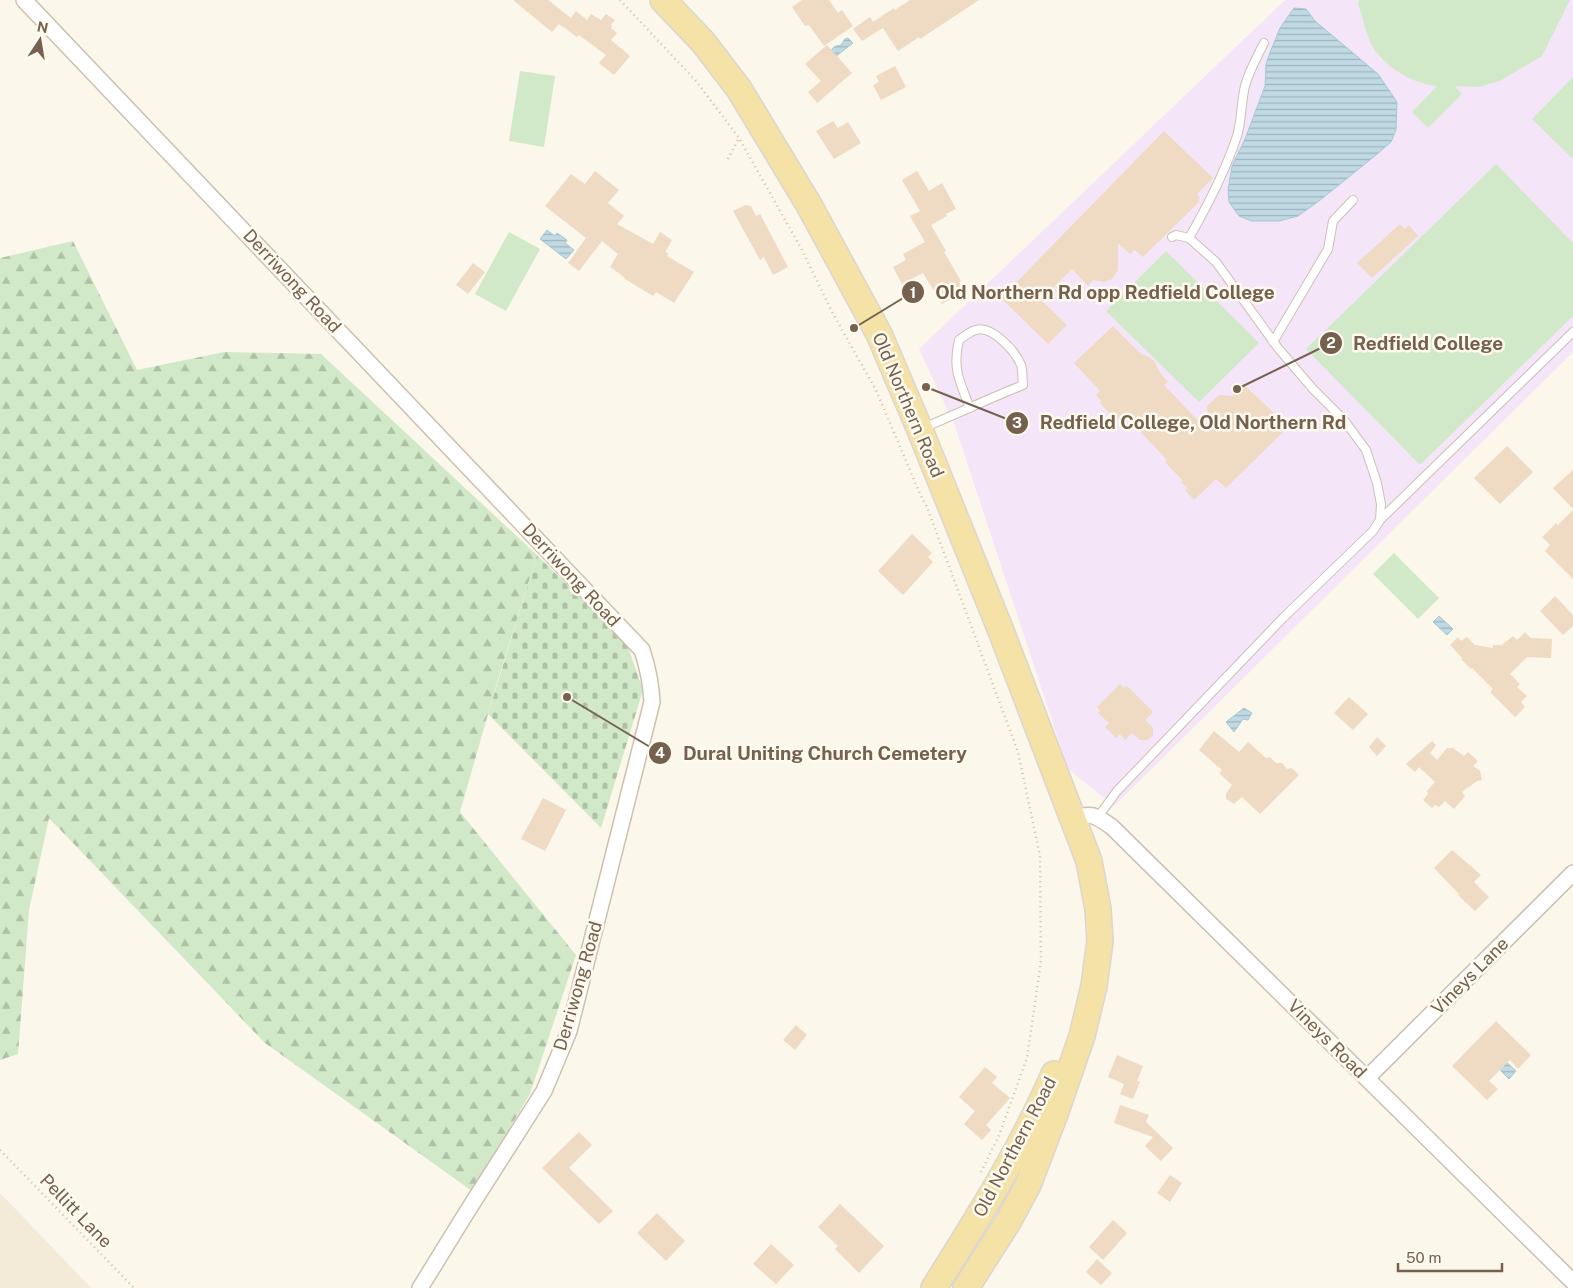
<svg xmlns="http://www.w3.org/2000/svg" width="1573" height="1288" font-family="'Public Sans',sans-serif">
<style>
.residential{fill:#f3ead8}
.education{fill:#f4e6f8}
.forest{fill:url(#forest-firs)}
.cemetery{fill:url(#cemetery-stones)}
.pitch{fill:#d1e9c8}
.water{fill:url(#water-rules);stroke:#a6c8d5}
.building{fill:#efdac3}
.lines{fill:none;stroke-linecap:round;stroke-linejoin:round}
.lane-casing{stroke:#cdc0b0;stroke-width:10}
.street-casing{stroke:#cdc0b0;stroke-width:18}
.primary-casing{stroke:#dbd6d1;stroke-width:28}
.path{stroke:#d4bea6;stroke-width:2.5;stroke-dasharray:1 4;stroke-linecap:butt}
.lane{stroke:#fff;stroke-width:8}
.street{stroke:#fff;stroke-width:15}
.primary{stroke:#f5e2a7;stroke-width:25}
.labels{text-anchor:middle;stroke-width:5;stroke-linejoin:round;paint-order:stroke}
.street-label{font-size:18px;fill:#75614e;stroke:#fefaf0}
.leader{fill:none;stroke:#75614e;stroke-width:2}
.callout-dot{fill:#75614e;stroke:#fefaf0;stroke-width:2}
.mark-label{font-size:15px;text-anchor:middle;font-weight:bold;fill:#fff}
.callout-label{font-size:19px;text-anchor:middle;font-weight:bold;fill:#75614e;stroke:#fefaf0;stroke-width:5;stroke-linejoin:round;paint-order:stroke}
</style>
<defs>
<pattern id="forest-firs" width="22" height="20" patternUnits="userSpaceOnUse" patternTransform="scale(1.25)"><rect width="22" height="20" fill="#d1e9c8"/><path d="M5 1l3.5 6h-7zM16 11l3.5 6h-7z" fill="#aec0a5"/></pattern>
<pattern id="cemetery-stones" width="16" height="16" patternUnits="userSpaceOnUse" patternTransform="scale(1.25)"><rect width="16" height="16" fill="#d1e9c8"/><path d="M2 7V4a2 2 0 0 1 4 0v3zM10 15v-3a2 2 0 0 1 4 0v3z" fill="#aec0a5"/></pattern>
<pattern id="water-rules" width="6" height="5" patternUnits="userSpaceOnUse" patternTransform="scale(1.25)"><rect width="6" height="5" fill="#bfdae4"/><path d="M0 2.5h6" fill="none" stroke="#a0b4bb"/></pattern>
</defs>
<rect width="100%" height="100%" fill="#fbf7ea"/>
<!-- residential -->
<path class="residential" d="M0 1193 91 1288H0Z"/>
<!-- education -->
<path class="education" d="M1285 0H1573V352L1114 806 1068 769 955 426 919 349Z"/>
<!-- forest -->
<path class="forest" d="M73 241 137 370 224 352 321 354 537 555 496 686 460 812 576 955 530 1094 472 1191 265 1043 49 818 29 910 18 1054 0 1060V258Z"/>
<!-- cemetery -->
<path class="cemetery" d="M537 555 627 644 643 690 601 828 488 714Z"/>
<!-- pitch -->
<g class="pitch">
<path d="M1359 0H1570L1542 56 1500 81 1479 87 1455 86 1462 94 1428 128 1412 112 1437 86C1414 84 1388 69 1374 49 1367 39 1363 17 1358 4Z"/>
<path d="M520 71 555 76 544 147 509 141Z"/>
<path d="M1573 77V159L1532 119Z"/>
<path d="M1496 164 1573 243V316L1420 465 1306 349Z"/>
<path d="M509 232 540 249 506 311 475 294Z"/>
<path d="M1166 251 1259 343 1199 402 1106 311Z"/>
<path d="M1394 553 1439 598 1418 619 1373 574Z"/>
</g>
<!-- water -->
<g class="water">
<path d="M1294 8 1306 9 1315 21 1378 74 1397 102 1396 130 1391 142 1376 155 1319 201 1298 216 1279 221H1252L1239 216 1229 202 1228 190 1232 166 1245 139 1265 86 1266 64 1271 50 1280 28Z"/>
<path d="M848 38 853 43 835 57 831 52C832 47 835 46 841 45L845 39Z"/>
<path d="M547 230 555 236 557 233 567 240 565 243 574 250 566 259 540 239Z"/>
<path d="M1439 616 1453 629 1447 635 1433 622Z"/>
<path d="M1244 708 1252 713 1248 720 1243 719 1234 732 1226 722Z"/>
<path d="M1503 1059 1516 1071 1509 1079 1496 1066Z"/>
</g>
<!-- building -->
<g class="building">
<path d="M513 0H548L571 18 576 11 587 20 591 14 601 20 606 14 615 20 611 25 612 26 611 28 617 33 611 40 630 56 614 75 599 63 606 55 579 35 577 37 559 24 552 32Z"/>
<path d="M802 0H829L838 13 842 10 853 26 824 46 809 25 805 26 792 7Z"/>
<path d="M910 0H979L920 39 919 37 898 51 883 28 862 41 853 29 870 17 873 22 894 8 895 10Z"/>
<path d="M827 45 852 73 817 103 808 92 821 81 805 64Z"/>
<path d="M895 66 906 87 881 100 873 85 879 82 876 76Z"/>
<path d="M833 121 838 128 848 122 861 143 834 159 816 131Z"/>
<path d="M1164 131 1213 178 1197 194 1200 198 1198 200 1200 201 1143 257 1135 250 1130 254 1118 243V270L1112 279 1104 282 1093 280 1088 286 1072 269 1041 300 1067 325 1048 344 1001 298Z"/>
<path d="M595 171 619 190 608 203 624 216 617 224 653 244 660 232 672 240 665 252 669 254 667 256 694 272 674 303 656 292 653 296 625 279 623 276 610 267 618 254 602 241 579 271 568 263 586 238 545 206 571 174 585 184Z"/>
<path d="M917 171 929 191 942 183 956 209 946 214 947 216 931 225 946 251 944 252 961 281 959 282 964 292 942 304 923 273 902 284 893 267 906 260 903 254 925 242 910 216 920 211 902 180Z"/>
<path d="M745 205 751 206 756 216 760 214 788 267 773 275 764 257 760 260 733 211Z"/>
<path d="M1400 224 1405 229 1409 225 1418 236 1372 278 1357 263Z"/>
<path d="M473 263 485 272 468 294 456 285Z"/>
<path d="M1113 326 1141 354 1149 357 1154 361 1161 374 1168 382 1164 385 1209 432 1207 406 1219 395 1232 396 1244 385 1271 410 1285 430 1226 488 1216 479 1194 500 1185 490 1187 488 1181 482 1183 481 1165 462 1167 460 1136 427 1123 415 1118 419 1113 413 1111 415 1100 403 1101 401 1096 395 1100 391 1074 363Z"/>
<path d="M1507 446 1533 472 1500 504 1474 478Z"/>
<path d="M1573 470V509L1553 488Z"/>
<path d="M1573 510V579L1545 551 1550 545 1542 537 1556 523 1558 525Z"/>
<path d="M912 534 932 553 928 557 933 562 903 595 878 571Z"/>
<path d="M1555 596 1573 615V626L1563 635 1540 611Z"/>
<path d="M1525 632 1531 638 1552 639 1551 658 1527 657 1510 674 1520 684 1517 687 1527 696 1521 702 1525 707 1515 717 1490 692 1493 689 1472 668 1471 669 1461 659 1462 658 1450 645 1458 637 1461 641 1467 637 1475 645 1493 648V645H1502L1513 636 1517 640Z"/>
<path d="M1120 684 1124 688 1126 686 1130 689 1153 712 1145 720 1153 728V736L1147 740H1140L1132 733 1125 740 1120 734 1116 738 1105 727 1109 723 1098 713 1100 711 1097 707Z"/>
<path d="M1349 697 1368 714 1353 730 1334 713Z"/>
<path d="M1214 731 1239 752 1248 742 1266 758 1270 757 1276 763H1282L1287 769 1292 768 1299 775 1260 814 1242 797 1234 804 1226 799V794L1232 785 1219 773 1222 770 1199 750Z"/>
<path d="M1377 737 1386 746 1377 756 1369 747Z"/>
<path d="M1432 741 1436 745 1430 753 1437 760 1447 748H1453L1464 756 1468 752 1478 761 1473 766 1480 771 1482 780 1477 781 1462 792 1465 796 1454 809 1445 801 1439 807 1435 805 1432 808 1423 800 1428 794 1427 791 1435 782 1419 767 1415 772 1406 764Z"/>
<path d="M543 798 566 810 545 851 521 839Z"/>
<path d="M1452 850 1481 875 1474 882 1489 897 1475 911 1458 895 1459 894 1434 868Z"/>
<path d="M1496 1021 1531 1055 1518 1069 1510 1060 1489 1081 1498 1089 1487 1100 1452 1066Z"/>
<path d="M796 1025 807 1035 795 1050 783 1040Z"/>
<path d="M1117 1055 1143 1066 1137 1081 1140 1082 1133 1099 1120 1094 1124 1084 1108 1077Z"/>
<path d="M985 1067 997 1077 992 1083 1010 1098 986 1125 991 1130 982 1140 964 1124 975 1111 959 1097Z"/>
<path d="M1120 1105 1149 1115 1146 1122 1173 1148 1161 1161 1145 1146 1153 1137 1114 1123Z"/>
<path d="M579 1132 592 1145 569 1168 613 1211 599 1224 542 1168Z"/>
<path d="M1170 1175 1182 1183 1170 1202 1157 1193Z"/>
<path d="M840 1204 884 1246 859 1273 835 1249 838 1246 818 1227Z"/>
<path d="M657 1213 685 1241 666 1261 637 1233Z"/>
<path d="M1113 1220 1127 1233 1103 1260 1089 1247Z"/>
<path d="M771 1244 794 1265 776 1284 753 1264Z"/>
<path d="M1097 1259 1112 1273 1101 1285 1086 1272Z"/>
</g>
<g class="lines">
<!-- lane casing -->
<g class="lane-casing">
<g id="lane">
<path d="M1189 238C1208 205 1225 172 1237 136 1242 120 1241 102 1245 86 1249 71 1257 57 1264 43"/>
<path d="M1273 342 1328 249 1333 221 1353 200"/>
<path d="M923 428C957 414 990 398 1023 385 1022 378 1023 371 1021 365 1016 352 992 325 976 330 970 331 964 337 959 340 952 369 960 382 970 408"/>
<path d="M1380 520 1573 332"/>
<path d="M1098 817 1117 791 1283 618 1373 531 1380 520 1381 504 1377 483 1366 450 1344 420 1313 389 1278 348 1216 262 1189 238 1176 235 1172 237"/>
</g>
</g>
<!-- street casing -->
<g class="street-casing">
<g id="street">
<path d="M24 0 642 650C648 668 651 682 652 702L569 1031 544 1091 465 1215 420 1288"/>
<path d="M1072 819C1091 812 1095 815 1112 827L1573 1282"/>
<path d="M1367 1078 1573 873"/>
</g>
</g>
<!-- primary casing -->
<g class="primary-casing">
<g id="primary">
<path d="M663 0 703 42 739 89 809 205 879 334 920 430 1001 631 1089 861 1098 909 1100 941 1094 986 1082 1036 1055 1114 1028 1185 1008 1222 966 1288"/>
<path d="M934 1288C977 1219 1022 1149 1054 1074"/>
</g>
</g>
<!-- path -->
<g class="path">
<path d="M620 0 696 81 739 138 802 250 832 312 876 390 920 494 927 507 1018 752 1040 856 1041 961 1027 1058 998 1138 981 1172"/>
<path d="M728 159 739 138"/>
<path d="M0 1150 134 1288"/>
</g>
<!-- lane -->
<use href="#lane" class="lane"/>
<!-- street -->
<use href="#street" class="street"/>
<!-- primary -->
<use href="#primary" class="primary"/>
</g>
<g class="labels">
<!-- street labels -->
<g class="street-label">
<text transform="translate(292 281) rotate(47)" y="6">Derriwong Road</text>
<text transform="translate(908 405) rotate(67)" y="6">Old Northern Road</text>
<text transform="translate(571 575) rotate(47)" y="6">Derriwong Road</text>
<text transform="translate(1470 976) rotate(-45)" y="6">Vineys Lane</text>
<text transform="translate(578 986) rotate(-74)" y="6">Derriwong Road</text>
<text transform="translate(1327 1039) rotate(45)" y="6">Vineys Road</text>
<text transform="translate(1015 1147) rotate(-62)" y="6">Old Northern Road</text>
<text transform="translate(76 1211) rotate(46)" y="6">Pellitt Lane</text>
</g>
</g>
<!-- callouts -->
<path class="leader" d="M854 328L913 292M1237 389L1331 343M926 387L1017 423M567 697L660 753"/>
<g class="callout-dot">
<circle cx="854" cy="328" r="5"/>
<circle cx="1237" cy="389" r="5"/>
<circle cx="926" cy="387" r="5"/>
<circle cx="567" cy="697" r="5"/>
<circle cx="913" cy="292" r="12"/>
<circle cx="1331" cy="343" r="12"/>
<circle cx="1017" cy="423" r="12"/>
<circle cx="660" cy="753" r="12"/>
</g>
<g class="mark-label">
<text x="913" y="298">1</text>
<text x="1331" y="348">2</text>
<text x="1017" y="428">3</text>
<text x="660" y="758">4</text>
</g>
<g class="callout-label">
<text x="1105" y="299">Old Northern Rd opp Redfield College</text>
<text x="1428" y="350">Redfield College</text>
<text x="1193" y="429">Redfield College, Old Northern Rd</text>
<text x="825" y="760">Dural Uniting Church Cemetery</text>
</g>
<!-- north arrow -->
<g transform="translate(40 40) rotate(12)" stroke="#fefaf0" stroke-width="4" paint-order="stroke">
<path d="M0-4L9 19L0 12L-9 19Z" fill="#75614e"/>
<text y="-8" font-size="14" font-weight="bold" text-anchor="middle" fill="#75614e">N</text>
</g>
<!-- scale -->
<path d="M1398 1263v8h104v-8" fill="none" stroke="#75614e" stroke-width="2.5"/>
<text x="1406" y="1263" font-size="15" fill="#75614e" stroke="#fefaf0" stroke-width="4" paint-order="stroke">50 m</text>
</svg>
